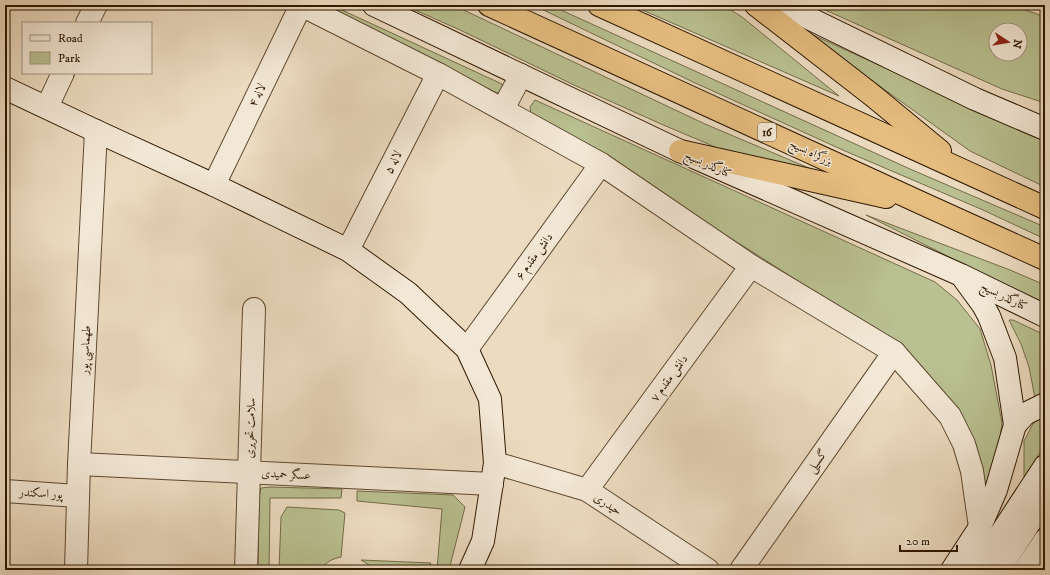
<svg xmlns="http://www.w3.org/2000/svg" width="1050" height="575" font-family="'IM FELL DW Pica',Amiri,serif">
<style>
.green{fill:#b9c091;stroke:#746c48;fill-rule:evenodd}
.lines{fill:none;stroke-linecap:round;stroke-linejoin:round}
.street-casing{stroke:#5e4930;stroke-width:24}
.secondary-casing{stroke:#2e1800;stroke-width:24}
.highway-casing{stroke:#2e1800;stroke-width:24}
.street{stroke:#f3e8d6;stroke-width:22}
.secondary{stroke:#f3e8d6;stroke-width:22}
.highway{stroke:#e6be80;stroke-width:22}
.labels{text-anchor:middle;stroke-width:3;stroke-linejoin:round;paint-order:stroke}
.shield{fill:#f3e8d6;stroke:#695640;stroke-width:1}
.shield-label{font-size:11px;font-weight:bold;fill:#2e1800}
.street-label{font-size:12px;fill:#2e1800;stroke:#f3e8d6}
</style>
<rect width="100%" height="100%" fill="#ecdbc0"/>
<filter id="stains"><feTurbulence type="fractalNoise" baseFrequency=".005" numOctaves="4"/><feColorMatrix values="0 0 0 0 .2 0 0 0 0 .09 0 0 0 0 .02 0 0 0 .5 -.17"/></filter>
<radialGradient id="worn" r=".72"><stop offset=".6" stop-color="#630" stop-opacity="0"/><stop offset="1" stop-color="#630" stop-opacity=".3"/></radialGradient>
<!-- green -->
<g class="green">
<path d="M322 5H331L502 84 503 90 497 93Z"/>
<path d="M404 5H453L705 124 816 171 734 155 661 124 574 85 460 30Z"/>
<path d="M533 5H550L910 169 1045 227V239L983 210 845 151 693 82Z"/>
<path d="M631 5H723L742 17 839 96Z"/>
<path d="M814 5H1012L1045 17V103L1002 89ZM996 30H1020V54H996Z"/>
<path d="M800 29 1045 141V187L970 151Z"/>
<path d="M535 100 935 282 957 300 980 329 991 365 1002 423 996 469 985 504 978 464 860 322 756 254 531 115 530 107Z"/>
<path d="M866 215 1010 270 1045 285V303L973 269Z"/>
<path d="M1009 320H1013L1045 335V396L1035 398 1029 367 1021 344Z"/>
<path d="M1045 417V445L1024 477V441L1034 422Z"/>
<path d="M270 487 342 489 341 498H270L269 570H258L259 498 261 488Z"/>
<path d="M357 491 453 495 465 507 449 570H437L442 509 357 501Z"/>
<path d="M287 507 339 510 345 513 341 557C331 559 327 562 320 570H279L281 517Z"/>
<path d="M361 560 431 563 429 570H373L369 565Z"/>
</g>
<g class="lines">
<!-- street casing -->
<g class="street-casing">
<g id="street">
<path d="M301 5 438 74 601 164 751 266 894 352 950 416 964 444 972 471 980 527"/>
<path d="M87 23 96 5"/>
<path d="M47 107 63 73"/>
<path d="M503 109 521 75"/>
<path d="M214 185 301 5"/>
<path d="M348 250 438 74"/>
<path d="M467 349 601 164"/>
<path d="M495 463 587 490 708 570"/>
<path d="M79 464 492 484"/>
<path d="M587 490 751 266"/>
<path d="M5 491 77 496"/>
<path d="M76 570 79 464 96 131"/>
<path d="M246 570 254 309"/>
<path d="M741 570 894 352"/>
</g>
</g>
<!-- secondary casing -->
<g class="secondary-casing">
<g id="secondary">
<path d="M374 5 680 151 961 275 1045 316"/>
<path d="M782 5 975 99 1045 129"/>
<path d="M5 88 96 131 214 185 348 250 408 293 467 349 490 399 495 463 483 541 470 570"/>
<path d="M1015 425 1025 414 1045 404"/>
<path d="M952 570 980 527 996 490 1015 425 1005 358 989 316 983 305 964 279"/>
<path d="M977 570 1045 466"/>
<path d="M999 570 1045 499"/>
<path d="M1025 570 1045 540"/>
</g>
</g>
<!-- highway casing -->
<g class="highway-casing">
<g id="highway">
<path d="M489 5 930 207 1045 259"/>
<path d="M599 5 1045 208"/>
<path d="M756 5 872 95 940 151"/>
<path d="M680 151 886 197"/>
</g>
</g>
<!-- street -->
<use href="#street" class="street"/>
<!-- secondary -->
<use href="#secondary" class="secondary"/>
<!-- highway -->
<use href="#highway" class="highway"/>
</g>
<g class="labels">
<!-- shield labels -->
<rect class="shield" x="758" y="123" width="18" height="18" rx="3"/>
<g class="shield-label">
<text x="767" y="136">16</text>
</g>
<!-- street labels -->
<g class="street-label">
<text transform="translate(257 95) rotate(-64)" y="4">لاله ۴</text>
<text transform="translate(811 152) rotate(25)" y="4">بزرگراه بسیج</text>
<text transform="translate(393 162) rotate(-63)" y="4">لاله ۵</text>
<text transform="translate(708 164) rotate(24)" y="4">کنارگذر بسیج</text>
<text transform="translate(534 256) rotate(-54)" y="4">دانش مقدم ۶</text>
<text transform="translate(1004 296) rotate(26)" y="4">کنارگذر بسیج</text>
<text transform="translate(85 350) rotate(-87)" y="4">طهماسبی پور</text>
<text transform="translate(669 378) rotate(-54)" y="4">دانش مقدم ۷</text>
<text transform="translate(250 428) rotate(-88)" y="4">سلامت تحریری</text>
<text transform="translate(817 461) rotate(-55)" y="4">گسیلی</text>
<text transform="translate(286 474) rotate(3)" y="4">عسگر حمیدی</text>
<text transform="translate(41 493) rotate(3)" y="4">پور اسکندر</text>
<text transform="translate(608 504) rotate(33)" y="4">حیدری</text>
</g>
</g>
<!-- margin -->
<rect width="1050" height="575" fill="none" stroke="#ecdbc0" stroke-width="20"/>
<rect x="6" y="6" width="1038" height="563" fill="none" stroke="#2e1800" stroke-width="2"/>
<rect x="10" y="10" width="1030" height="555" fill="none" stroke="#2e1800"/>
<!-- legend -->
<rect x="22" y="22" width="130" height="52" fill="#f3e8d6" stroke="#a49580"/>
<rect x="30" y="35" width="20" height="6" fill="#f3e8d6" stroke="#a49580"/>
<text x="58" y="42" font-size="12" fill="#2e1800">Road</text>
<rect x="30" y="52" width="20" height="12" fill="#b9c091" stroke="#a49580"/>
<text x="58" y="62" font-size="12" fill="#2e1800">Park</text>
<!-- north arrow -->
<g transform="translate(1008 42) rotate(102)"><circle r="19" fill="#f3e8d6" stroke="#a49580"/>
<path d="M0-3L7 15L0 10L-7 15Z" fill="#8f2418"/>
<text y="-6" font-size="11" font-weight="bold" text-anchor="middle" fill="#2e1800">N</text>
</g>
<!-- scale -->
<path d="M900 545v6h57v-6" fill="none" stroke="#2e1800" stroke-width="2"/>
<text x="906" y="545" font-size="12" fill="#2e1800" stroke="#f3e8d6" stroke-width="3" paint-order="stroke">20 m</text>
<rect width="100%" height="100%" filter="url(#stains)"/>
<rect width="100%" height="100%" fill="url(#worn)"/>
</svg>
